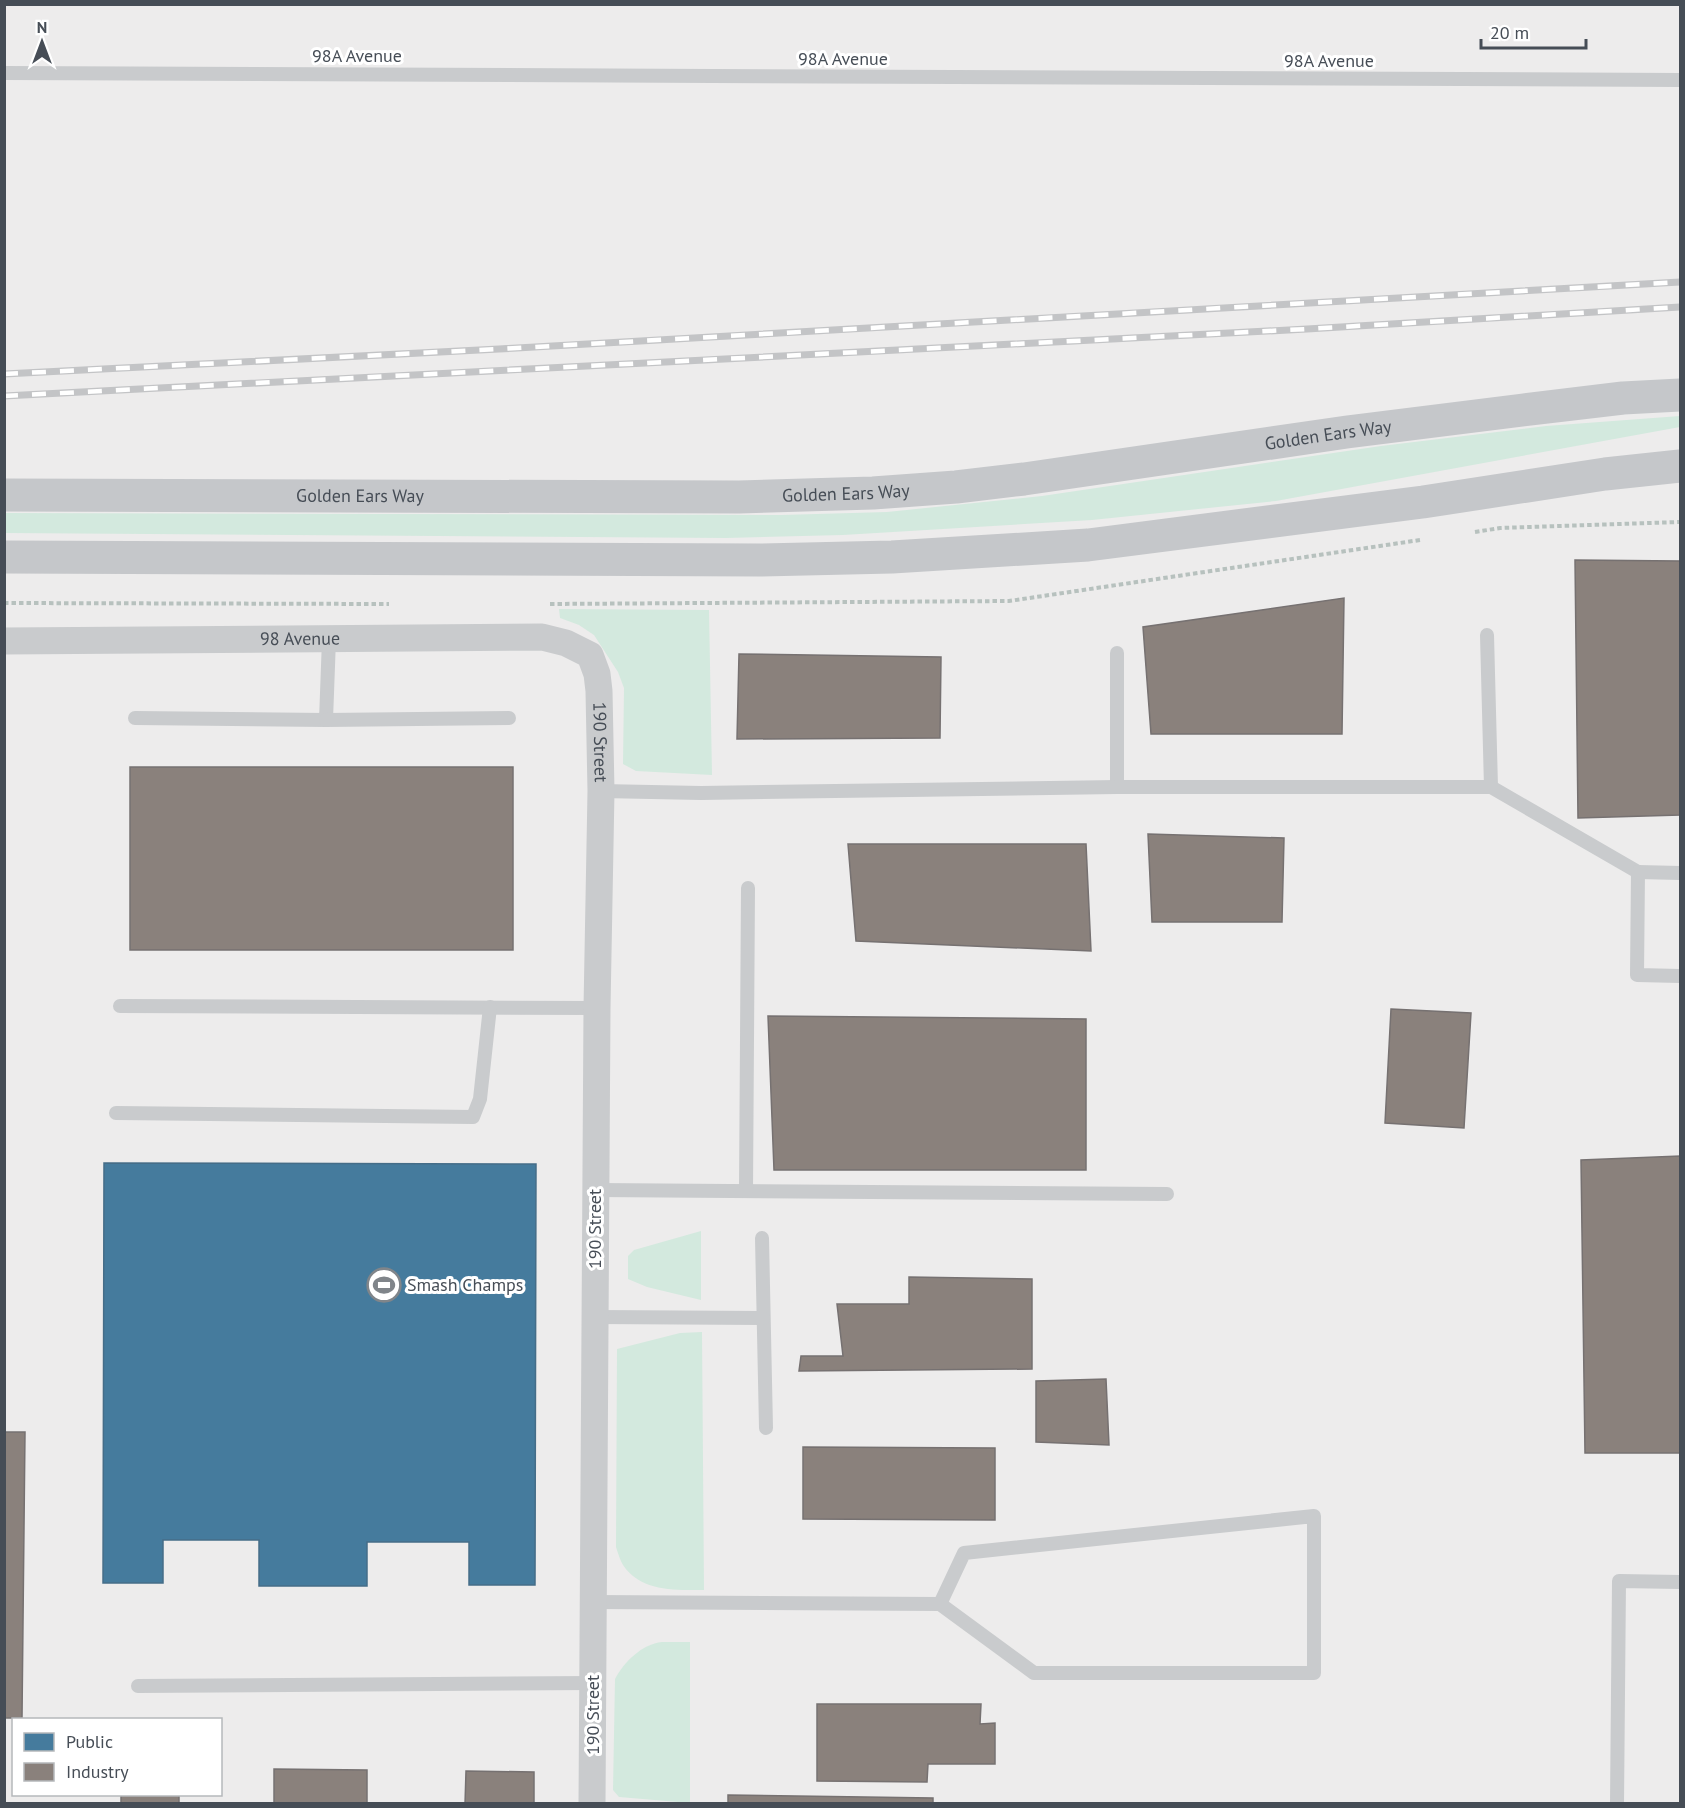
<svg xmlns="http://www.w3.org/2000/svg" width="1685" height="1808" font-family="'PT Sans',sans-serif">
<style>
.green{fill:#d3e9de}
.public{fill:#457b9d;stroke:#456d88;stroke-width:1.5}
.industry{fill:#8a817c;stroke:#767171;stroke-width:1.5}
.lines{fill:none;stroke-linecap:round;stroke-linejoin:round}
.path{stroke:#b7c1be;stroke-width:4;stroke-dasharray:4.5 3;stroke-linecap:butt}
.service{stroke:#c9cbcd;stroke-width:14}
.minor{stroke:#c9cbcd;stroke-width:27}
.primary{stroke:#c5c7ca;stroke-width:33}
.rail-casing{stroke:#c3c4c6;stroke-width:7}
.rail{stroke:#fff;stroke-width:4.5;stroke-dasharray:14;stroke-linecap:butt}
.labels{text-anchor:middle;stroke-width:6;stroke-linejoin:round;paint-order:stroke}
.street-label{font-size:18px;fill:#464d56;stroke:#fff}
.poi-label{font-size:18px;fill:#464d56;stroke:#fff;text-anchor:start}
</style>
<rect width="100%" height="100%" fill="#edecec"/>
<!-- green -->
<g class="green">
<path d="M1680 416V427L1276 501 1092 520 843 535 726 538 5 533V513L781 515 887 512 1042 496 1381 446 1546 426Z"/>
<path d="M559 609 709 610 712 775 636 771 623 764 624 688 618 672 594 635 579 625 560 618Z"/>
<path d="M701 1231V1300L647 1287 628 1279V1256L634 1250Z"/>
<path d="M702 1332 704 1590C675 1590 641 1592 623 1565 620 1560 618 1553 616 1547L617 1349 680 1333Z"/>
<path d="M662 1642H690V1803L619 1797 613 1790 615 1679C624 1662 642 1644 662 1642Z"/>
</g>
<!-- public -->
<path class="public" d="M104 1163 536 1164 535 1585H469V1542H367V1586H259V1540H163V1583H103Z"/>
<!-- industry -->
<g class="industry">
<path d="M1575 560 1680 561V815L1578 818Z"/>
<path d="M1344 598 1342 734H1151L1143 627Z"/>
<path d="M739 654 941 657 940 738 737 739Z"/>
<rect x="130" y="767" width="383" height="183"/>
<path d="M1148 834 1284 838 1282 922H1152Z"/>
<path d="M848 844H1086L1091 951 856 941Z"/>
<path d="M1391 1009 1471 1013 1464 1128 1385 1123Z"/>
<path d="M768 1016 1086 1019V1170H774Z"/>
<path d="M1680 1156V1453H1585L1581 1160Z"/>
<path d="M909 1277 1032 1279V1369L799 1371 801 1356H843L837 1304H909Z"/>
<path d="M1106 1379 1109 1445 1036 1442V1381Z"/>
<path d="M4 1432H25L22 1718H4Z"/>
<path d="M803 1447 995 1448V1520L803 1519Z"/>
<path d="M817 1704H981L980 1724 995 1723V1764H928L927 1782 817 1781Z"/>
<path d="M274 1769 367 1770V1804H274Z"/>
<path d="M466 1771 534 1772V1804H465Z"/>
<rect x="121" y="1794" width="58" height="10"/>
<path d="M728 1795 933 1798V1804H728Z"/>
</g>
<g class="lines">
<!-- path -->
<g class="path">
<path d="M1475 532 1500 528 1680 522"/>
<path d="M4 603 389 604"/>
<path d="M550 604 1009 601 1420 540"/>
</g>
<!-- service -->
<g class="service">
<path d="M4 73 1680 80"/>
<path d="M1487 635 1491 787"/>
<path d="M1117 653V787"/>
<path d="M135 718 326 720 329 639"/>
<path d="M326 720 509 718"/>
<path d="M601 791 701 793 1117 787H1491L1638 872 1637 975 1680 976"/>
<path d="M1638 872 1680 873"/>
<path d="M120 1006 597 1008"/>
<path d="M116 1113 473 1117 480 1099 490 1007"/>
<path d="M596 1190 1167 1194"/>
<path d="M746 1191 748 888"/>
<path d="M762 1238 766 1428"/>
<path d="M595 1317 763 1318"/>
<path d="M593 1602 940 1604 1034 1673H1314V1516L964 1553 940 1604"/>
<path d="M138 1686 593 1683"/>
<path d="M1617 1804 1619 1581 1680 1582"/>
</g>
<!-- minor -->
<path class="minor" id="s1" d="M4 641 542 637 566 643 590 655 597 674 599 691 601 791 597 1008 592 1804"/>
<!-- primary -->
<g class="primary">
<path id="s2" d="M4 495 739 497 873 493 956 487 1024 479 1347 432 1523 410 1623 398 1680 395"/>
<path d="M4 557 761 560 892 557 1088 545 1423 502 1605 474 1680 466"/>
</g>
<!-- rail casing -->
<g class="rail-casing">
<g id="rail">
<path d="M4 374 499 349 1680 282"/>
<path d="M4 396 1307 329 1680 307"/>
</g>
</g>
<!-- rail -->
<use href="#rail" class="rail"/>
</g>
<!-- icons -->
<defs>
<g id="stadium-ring" transform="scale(1.725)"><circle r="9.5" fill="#fff" stroke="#80858a" stroke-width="1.5"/><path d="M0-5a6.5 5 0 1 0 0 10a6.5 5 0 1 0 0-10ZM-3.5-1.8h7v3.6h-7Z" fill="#80858a"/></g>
</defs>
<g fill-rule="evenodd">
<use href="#stadium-ring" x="384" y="1285"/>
</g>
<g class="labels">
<!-- street labels -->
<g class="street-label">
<text x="357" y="62">98A Avenue</text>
<text x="843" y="65">98A Avenue</text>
<text x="1329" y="67">98A Avenue</text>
<text dy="6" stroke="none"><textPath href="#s2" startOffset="1328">Golden Ears Way</textPath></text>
<text dy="6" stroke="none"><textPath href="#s2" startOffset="842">Golden Ears Way</textPath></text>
<text dy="6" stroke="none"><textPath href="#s2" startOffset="356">Golden Ears Way</textPath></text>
<text dy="6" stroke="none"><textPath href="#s1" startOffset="296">98 Avenue</textPath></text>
<text dy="6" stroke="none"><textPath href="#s1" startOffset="678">190 Street</textPath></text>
<text transform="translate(595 1229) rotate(-90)" y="6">190 Street</text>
<text transform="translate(593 1715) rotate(-90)" y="6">190 Street</text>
</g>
<!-- poi labels -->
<g class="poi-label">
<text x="407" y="1291">Smash Champs</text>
</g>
</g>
<!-- border -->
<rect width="1685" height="1808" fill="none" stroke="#464d56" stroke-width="12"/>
<!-- legend -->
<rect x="12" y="1718" width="210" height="78" fill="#ffffff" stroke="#b5b8bb" stroke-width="1.5"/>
<rect x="24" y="1733" width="30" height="18" fill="#457b9d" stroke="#b5b8bb" stroke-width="1.5"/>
<text x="66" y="1748" font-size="18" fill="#464d56">Public</text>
<rect x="24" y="1763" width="30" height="18" fill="#8a817c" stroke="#b5b8bb" stroke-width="1.5"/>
<text x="66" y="1778" font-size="18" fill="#464d56">Industry</text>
<!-- north arrow -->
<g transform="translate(42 42)" stroke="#ffffff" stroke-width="4.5" paint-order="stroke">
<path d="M0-4.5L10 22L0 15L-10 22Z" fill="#464d56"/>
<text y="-9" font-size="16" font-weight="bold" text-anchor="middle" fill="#464d56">N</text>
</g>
<!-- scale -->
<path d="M1481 39v9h105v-9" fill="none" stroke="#464d56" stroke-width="3"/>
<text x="1490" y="39" font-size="18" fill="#464d56" stroke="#ffffff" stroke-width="4.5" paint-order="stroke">20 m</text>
</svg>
